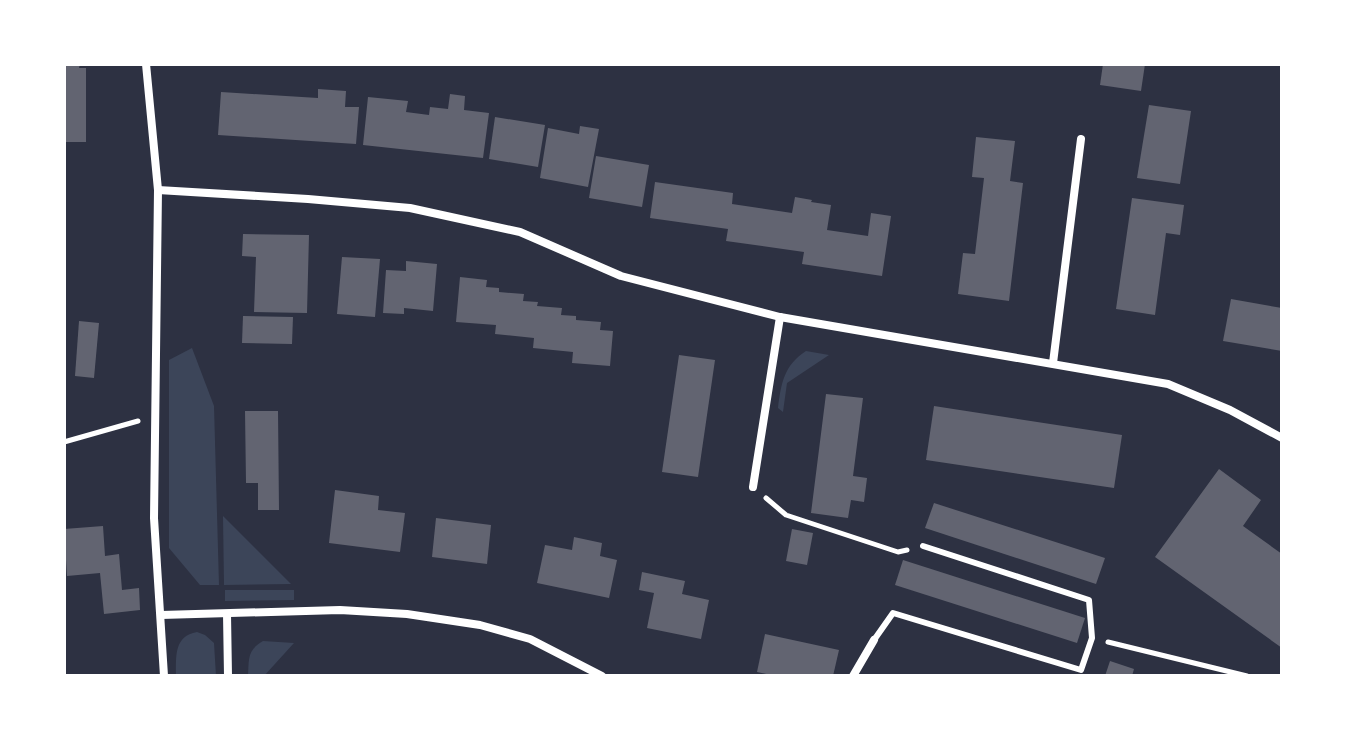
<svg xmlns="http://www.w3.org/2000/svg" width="1346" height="740" font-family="'DejaVu Sans',sans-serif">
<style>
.green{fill:#3c4559}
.building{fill:#626471}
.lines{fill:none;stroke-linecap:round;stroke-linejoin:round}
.path{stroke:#fff;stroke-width:5}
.service{stroke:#fff;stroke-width:6}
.minor{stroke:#fff;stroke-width:8}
</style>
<rect width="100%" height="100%" fill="#2d3142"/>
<!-- green -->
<g class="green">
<path d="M192 348 214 406 219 585H200L169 548V360Z"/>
<path d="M806 351 829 355 787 383 783 412 778 408C781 384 784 365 806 351Z"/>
<path d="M223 516 291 584 224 585Z"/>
<path d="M225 590H294V600L225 601Z"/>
<path d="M197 632 205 635 214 643 216 676H176C176 656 174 636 197 632Z"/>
<path d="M263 641 294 643 264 676H248C249 659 247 650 263 641Z"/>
</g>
<!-- building -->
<g class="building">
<path d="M64 64H80L79 68H86V142H64Z"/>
<path d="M1103 64H1145L1141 91 1100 85Z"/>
<path d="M318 89 346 91 345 107H359L356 144 218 135 221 92 318 98Z"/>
<path d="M450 94 465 96 464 110 489 113 483 158 363 145 368 97 408 101 406 112 429 115 430 107 448 109Z"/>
<path d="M1149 105 1191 111 1180 184 1137 178Z"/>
<path d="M495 117 545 125 538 167 489 159Z"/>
<path d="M580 126 599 129 588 187 540 178 548 128 579 134Z"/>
<path d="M976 137 1015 141 1010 181 1023 183 1009 301 958 294 963 253 975 254 984 178 972 177Z"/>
<path d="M596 156 649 165 642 207 589 198Z"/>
<path d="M655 182 733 193 732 204 792 213 795 197 812 200 811 202 831 205 827 230 868 236 871 213 891 216 882 276 802 264 804 252 726 241 728 229 650 218Z"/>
<path d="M1132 198 1184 205 1180 235 1166 233 1155 315 1116 309Z"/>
<path d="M243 234 309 235 307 313 254 312 256 257 242 256Z"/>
<path d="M342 257 380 259 375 317 337 314Z"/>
<path d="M406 261 437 264 433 311 404 308V314L383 313 386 270 406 271Z"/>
<path d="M460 277 487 280 486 287 499 288V292L524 294 523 301 538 302 537 306 562 308 561 315 576 316V320L601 322 600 330 613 331 610 366 572 363 573 352 533 348 534 338 495 334 496 325 456 322Z"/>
<path d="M1231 299 1282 308V351L1223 341Z"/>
<path d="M243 316 293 317 292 344 242 343Z"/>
<path d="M79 321 99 323 94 378 75 376Z"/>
<path d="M679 355 715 360 698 477 662 472Z"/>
<path d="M826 394 863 398 853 476 867 478 864 502 851 500 848 518 811 513Z"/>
<path d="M934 406 1122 435 1114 488 926 460Z"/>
<path d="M245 411H278L279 510H258V483H246Z"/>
<path d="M1219 469 1261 500 1243 526 1282 554V648L1155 557Z"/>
<path d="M335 490 379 496 378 510 405 513 400 552 329 543Z"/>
<path d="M934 503 1105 558 1096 584 925 528Z"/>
<path d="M436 518 491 525 487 564 432 557Z"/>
<path d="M103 526 105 556 119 554 122 590 139 588 140 610 104 614 100 573 67 576 64 529Z"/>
<path d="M792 529 813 533 807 565 786 561Z"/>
<path d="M574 537 602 543 600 556 617 560 609 598 537 583 545 545 572 550Z"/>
<path d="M903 560 1085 618 1077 643 895 585Z"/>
<path d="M642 572 685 581 682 594 709 600 701 639 647 628 654 593 639 590Z"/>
<path d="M765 634 839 650 833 676H775L757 672Z"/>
<path d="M1110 661 1134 669 1132 676H1105Z"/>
</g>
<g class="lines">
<!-- path -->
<g class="path">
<path d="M64 442 138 421"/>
<path d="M766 498 786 515 898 552 907 550"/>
<path d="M1108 642 1247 676"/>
</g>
<!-- service -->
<path class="service" d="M874 640 893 613 1081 670 1092 638 1089 600 923 546"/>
<!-- minor -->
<g class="minor">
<path d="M146 64 158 190 154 518 164 676"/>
<path d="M158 190 308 199 410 208 520 232 621 276 780 317 1168 384 1230 410 1282 438"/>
<path d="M1053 363 1081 139"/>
<path d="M753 487 780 317"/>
<path d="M227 614 228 676"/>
<path d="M161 615 340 610 407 614 480 625 530 639 602 676"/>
<path d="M853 676 874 640"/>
</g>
</g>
<!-- border -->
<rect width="1346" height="740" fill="none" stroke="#ffffff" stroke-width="132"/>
</svg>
